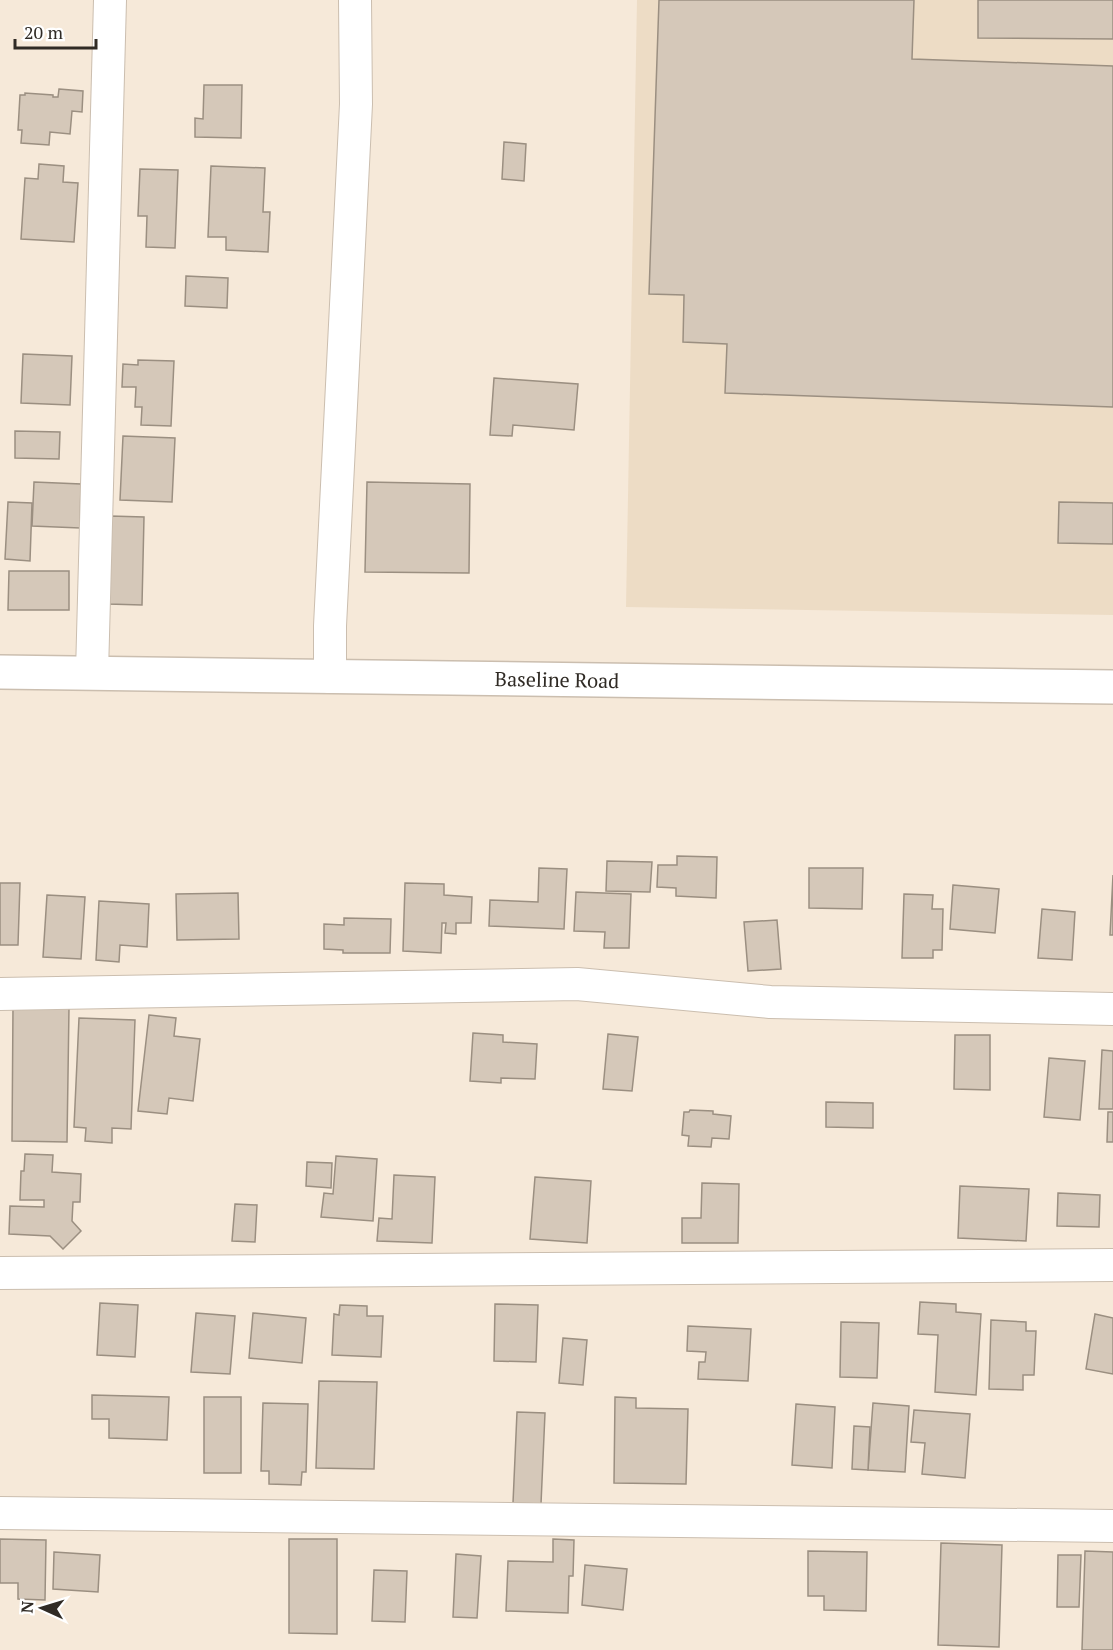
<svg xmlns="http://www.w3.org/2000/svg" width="1113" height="1650" font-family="'PT Serif',serif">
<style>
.built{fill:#eddcc5}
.building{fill:#d5c8b9;stroke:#9b8f81;stroke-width:1.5}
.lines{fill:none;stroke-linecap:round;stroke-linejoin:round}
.minor-casing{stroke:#cbbeaf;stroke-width:34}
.primary-casing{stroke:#cbbeaf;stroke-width:36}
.minor{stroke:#fff;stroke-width:32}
.primary{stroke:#fff;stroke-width:33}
.labels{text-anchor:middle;stroke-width:4.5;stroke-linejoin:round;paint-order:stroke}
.street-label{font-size:20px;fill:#302b25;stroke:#fff}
</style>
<rect width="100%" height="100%" fill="#f6e9d9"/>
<!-- built -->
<path class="built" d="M637 0H1113V615L626 607Z"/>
<!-- building -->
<g class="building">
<path d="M659 0H914L912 59 1113 66V407L725 393 727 344 683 342 684 295 649 294Z"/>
<path d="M978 0H1113V39L978 38Z"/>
<path d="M204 85H242L241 138 195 137V118L203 119Z"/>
<path d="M59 89 83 91 82 112 72 111 70 134 50 132 49 145 21 143 22 130H18L20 95H25V93L53 95V97H58Z"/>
<path d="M504 142 526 144 524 181 502 179Z"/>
<path d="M39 164 64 166 63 182 78 183 74 242 21 239 25 178 38 179Z"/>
<path d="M211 166 265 168 263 212H270L268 252 226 250V237H208Z"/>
<path d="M140 169 178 170 175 248 146 247 147 216H138Z"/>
<path d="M186 276 228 278 227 308 185 306Z"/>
<path d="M23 354 72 356 70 405 21 403Z"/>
<path d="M138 360 174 361 171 426 141 425 142 407H135L136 387H122L123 364 138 365Z"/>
<path d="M494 378 578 384 574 430 513 425 512 436 490 435Z"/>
<path d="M15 431 60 432 59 459 15 458Z"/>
<path d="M123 436 175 438 172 502 120 500Z"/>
<path d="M34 482 81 484 80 528 32 526Z"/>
<path d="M367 482 470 484 469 573 365 572Z"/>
<path d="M8 502 32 503 30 561 5 559Z"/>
<path d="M1059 502 1113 503V544L1058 543Z"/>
<path d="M110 516 144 517 142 605 108 604Z"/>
<path d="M9 571H69V610H8Z"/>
<path d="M677 856 717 857 716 898 676 896V888L657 887 658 865H677Z"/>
<path d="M607 861 652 862 650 892 606 891Z"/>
<path d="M539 868 567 869 564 929 489 926 490 900 538 902Z"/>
<path d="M809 868H863L862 909 809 908Z"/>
<path d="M1113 875V935H1110Z"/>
<path d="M0 883H20L18 945H0Z"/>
<path d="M405 883 444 884V895L472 897 471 923H456V934L445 933 446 923H442L441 953 403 951Z"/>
<path d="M953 885 999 889 995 933 950 929Z"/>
<path d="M576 892 631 894 629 948H604L605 932 574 931Z"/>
<path d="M238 893 239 939 177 940 176 894Z"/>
<path d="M904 894 933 895 932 909H943L942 950H933V958H902Z"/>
<path d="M47 895 85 897 81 959 43 957Z"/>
<path d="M99 901 149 904 147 947 120 945 119 962 96 960Z"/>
<path d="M1042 909 1075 912 1072 960 1038 958Z"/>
<path d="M344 918 391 919 390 953H343V950L324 949V924L344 925Z"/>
<path d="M777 920 781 969 748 971 744 922Z"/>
<path d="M13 1007 69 1008 67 1142 12 1141Z"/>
<path d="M149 1015 176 1018 174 1036 200 1039 193 1101 169 1098 167 1114 138 1111Z"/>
<path d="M79 1018 135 1020 131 1129 112 1128V1143L85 1141 86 1128 74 1127Z"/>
<path d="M473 1033 503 1035V1042L537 1044 535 1079 501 1078V1083L470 1081Z"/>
<path d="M608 1034 638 1037 632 1091 603 1089Z"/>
<path d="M955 1035H990V1090L954 1089Z"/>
<path d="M1102 1050 1113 1051V1109H1099Z"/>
<path d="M1049 1058 1085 1061 1080 1120 1044 1117Z"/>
<path d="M826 1102 873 1103V1128L826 1127Z"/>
<path d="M690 1110 713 1111V1114L731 1116 729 1139 712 1138 711 1147 688 1146 689 1136 682 1135 684 1112H689Z"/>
<path d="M1108 1112H1113V1142H1107Z"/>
<path d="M25 1154 53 1155 52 1172 81 1174 80 1202H73L72 1221 81 1231 63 1249 50 1236 9 1234 10 1206 44 1207V1200H20L21 1171H24Z"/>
<path d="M336 1156 377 1159 373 1221 321 1217 324 1193 333 1194Z"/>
<path d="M307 1162 332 1163 331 1188 306 1186Z"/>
<path d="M394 1175 435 1177 432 1243 377 1241 379 1218 392 1219Z"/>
<path d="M535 1177 591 1181 587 1243 530 1239Z"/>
<path d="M702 1183 739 1184 738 1243H682V1218H701Z"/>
<path d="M960 1186 1029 1189 1026 1241 958 1238Z"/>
<path d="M1058 1193 1100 1195 1099 1227 1057 1226Z"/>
<path d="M235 1204 257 1205 255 1242 232 1241Z"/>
<path d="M920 1302 956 1304V1312L981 1314 976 1395 935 1392 938 1335 918 1334Z"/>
<path d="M100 1303 138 1305 135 1357 97 1355Z"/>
<path d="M495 1304 538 1305 536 1362 494 1361Z"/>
<path d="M340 1305 367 1306V1316H383L381 1357 332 1355 334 1314 339 1315Z"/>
<path d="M196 1313 235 1316 230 1374 191 1372Z"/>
<path d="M253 1313 306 1318 302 1363 249 1358Z"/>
<path d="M1095 1314 1113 1318V1374L1086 1369Z"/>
<path d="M991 1320 1026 1322V1331H1036L1034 1375H1023V1390L989 1389Z"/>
<path d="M841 1322 879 1323 877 1378 840 1377Z"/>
<path d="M688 1326 751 1329 748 1381 698 1379 699 1362H705L706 1352 687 1351Z"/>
<path d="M563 1338 587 1340 583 1385 559 1383Z"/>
<path d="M319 1381 377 1382 374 1469 316 1468Z"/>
<path d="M92 1395 169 1397 167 1440 109 1438V1419H92Z"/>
<rect x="204" y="1397" width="37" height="76"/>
<path d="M615 1397 636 1398V1408L688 1409 686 1484 614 1483Z"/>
<path d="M263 1403 308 1404 306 1472H302L301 1485 269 1484V1471H261Z"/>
<path d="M873 1403 909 1406 905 1472 868 1470Z"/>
<path d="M796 1404 835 1407 832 1468 792 1465Z"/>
<path d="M914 1410 970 1414 965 1478 922 1474 925 1443 911 1442Z"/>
<path d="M517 1412 545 1413 541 1504 513 1503Z"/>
<path d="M854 1426 870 1427 868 1470 852 1469Z"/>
<path d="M0 1539 46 1540 45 1600 18 1599V1583H0Z"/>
<path d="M289 1539H337V1634L289 1633Z"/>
<path d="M553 1539 574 1540 573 1576H569L568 1613 506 1611 508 1561 553 1562Z"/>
<path d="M941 1543 1002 1545 999 1647 938 1645Z"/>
<path d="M808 1551 867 1552 866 1611 824 1610V1596H808Z"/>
<path d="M1085 1551 1113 1552V1650H1082Z"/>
<path d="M54 1552 100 1555 98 1592 53 1589Z"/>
<path d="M456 1554 481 1556 477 1618 453 1617Z"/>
<path d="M1058 1555H1081L1079 1607H1057Z"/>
<path d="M585 1565 627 1569 623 1610 582 1605Z"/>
<path d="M374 1570 407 1571 405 1622 372 1621Z"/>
</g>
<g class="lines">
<!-- minor casing -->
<g class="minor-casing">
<g id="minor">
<path d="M92 673 110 0"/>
<path d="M330 677V626L356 104 355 0"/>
<path d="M0 994 577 984 770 1002 1113 1009"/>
<path d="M0 1273 1113 1265"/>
<path d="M0 1513 1113 1526"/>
</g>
</g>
<!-- primary casing -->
<g class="primary-casing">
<path id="primary" d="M0 672 1113 687"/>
</g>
<!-- minor -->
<use href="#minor" class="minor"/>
<!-- primary -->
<use href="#primary" class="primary"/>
</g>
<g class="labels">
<!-- street labels -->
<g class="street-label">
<text transform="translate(557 680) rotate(1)" y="7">Baseline Road</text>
</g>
</g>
<!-- north arrow -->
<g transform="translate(42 1608) rotate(274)" stroke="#ffffff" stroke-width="4.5" paint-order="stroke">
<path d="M0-4.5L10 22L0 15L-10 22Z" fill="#302b25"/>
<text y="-9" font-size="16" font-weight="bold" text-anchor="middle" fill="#302b25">N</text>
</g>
<!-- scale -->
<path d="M15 39v9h81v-9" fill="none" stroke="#302b25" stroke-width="3"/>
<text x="24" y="39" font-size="18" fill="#302b25" stroke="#ffffff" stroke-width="4.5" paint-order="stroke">20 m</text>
</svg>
